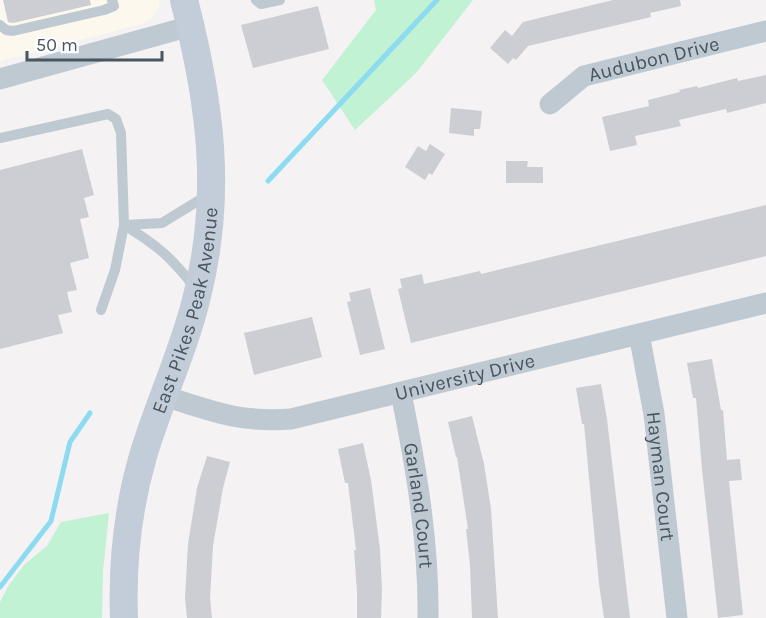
<svg xmlns="http://www.w3.org/2000/svg" width="766" height="618" font-family="Karla,sans-serif">
<style>
.commercial{fill:#fdf8ed}
.green{fill:#c0f2d3}
.lines{fill:none;stroke-linecap:round;stroke-linejoin:round}
.stream{stroke:#8cdbf0;stroke-width:5}
.building{fill:#ccced4}
.service{stroke:#bfc9d1;stroke-width:10}
.minor{stroke:#bfc9d1;stroke-width:21}
.secondary{stroke:#c2cdd9;stroke-width:28}
.labels{text-anchor:middle;stroke-width:6;stroke-linejoin:round;paint-order:stroke}
.street-label{font-size:20px;fill:#495560;stroke:#fff}
</style>
<rect width="100%" height="100%" fill="#f4f2f2"/>
<!-- commercial -->
<path class="commercial" d="M0 0H158L160 6 152 18 141 24 0 61Z"/>
<!-- green -->
<g class="green">
<path d="M374 0H473L416 73 355 130 322 80 376 10Z"/>
<path d="M109 513 103 571 102 618H0V602L9 585 24 565 47 546 61 522Z"/>
</g>
<g class="lines">
<!-- stream -->
<g class="stream">
<path d="M268 181 437 0"/>
<path d="M0 587 51 521 70 442 90 413"/>
</g>
</g>
<!-- building -->
<g class="building">
<path d="M3 0H90L91 5 13 23 8 22Z"/>
<path d="M613 0H680L681 6 650 13 651 17 528 46 516 60 513 58 508 64 490 48 505 30 512 36 523 22Z"/>
<path d="M318 6 329 49 253 68 241 25Z"/>
<path d="M766 75V103L727 113 726 109 679 120 681 126 635 136 637 145 610 151 602 117 649 106 648 100 680 92 679 90 697 86 698 88 737 78 738 81Z"/>
<path d="M451 108 482 111 480 129H474V136L449 133Z"/>
<path d="M430 144 445 154 432 175 429 173 425 180 405 167 418 146 426 151Z"/>
<path d="M82 149 94 195 84 198 89 217 80 219 89 258 70 263 77 290 67 292 72 312 58 315 63 333 0 349V170Z"/>
<path d="M506 161H528L527 167H543V183H506Z"/>
<path d="M766 205V256L411 343 398 289 402 288 400 279 422 274 424 284 480 271 481 274Z"/>
<path d="M370 288 385 349 360 355 347 302 351 301 349 293Z"/>
<path d="M312 317 322 357 254 375 244 333Z"/>
<path d="M712 359 721 410H723L727 460 740 459 742 480 729 481 743 615 718 618 702 469 696 398H693L687 363Z"/>
<path d="M601 384 607 419 630 618H604L599 584 584 424H582L576 388Z"/>
<path d="M472 416 484 464 491 509 498 618H472L470 565 466 529H468L457 457H456L448 422Z"/>
<path d="M363 443 371 480 380 549 382 590 381 618H357V592L354 550H356L348 483H345L338 449Z"/>
<path d="M207 456 230 462 223 488 213 546 210 598 212 618H187L185 598 188 544 197 488Z"/>
</g>
<g class="lines">
<!-- service -->
<g class="service">
<path d="M256 0 261 4 280 0"/>
<path d="M0 25 6 30 13 31 104 10 114 6 112 0"/>
<path d="M0 138 108 114 116 119 121 133 124 225 115 270 101 310"/>
<path d="M124 225C157 245 171 257 195 288"/>
<path d="M125 225 162 223 206 196"/>
</g>
<!-- minor -->
<g class="minor">
<path d="M0 79 191 26"/>
<path id="s1" d="M550 104 584 76 766 31"/>
<path id="s2" d="M639 334 654 414 677 618"/>
<path id="s3" d="M401 393C416 467 429 542 428 618"/>
<path id="s4" d="M164 396C211 411 240 423 291 419L766 303"/>
</g>
<!-- secondary -->
<path class="secondary" id="s5" d="M124 618C122 564 128 508 143 456 159 402 184 351 197 296 223 193 210 101 184 0"/>
</g>
<g class="labels">
<!-- street labels -->
<g class="street-label">
<text dy="7" stroke="none"><textPath href="#s1" startOffset="116">Audubon Drive</textPath></text>
<text dy="7" stroke="none"><textPath href="#s5" startOffset="316">East Pikes Peak Avenue</textPath></text>
<text dy="7" stroke="none"><textPath href="#s4" startOffset="309">University Drive</textPath></text>
<text dy="7" stroke="none"><textPath href="#s2" startOffset="144">Hayman Court</textPath></text>
<text dy="7" stroke="none"><textPath href="#s3" startOffset="114">Garland Court</textPath></text>
</g>
</g>
<!-- scale -->
<path d="M27 51v9h135v-9" fill="none" stroke="#495560" stroke-width="3"/>
<text x="36" y="51" font-size="18" fill="#495560" stroke="#ffffff" stroke-width="4.5" paint-order="stroke">50 m</text>
</svg>
